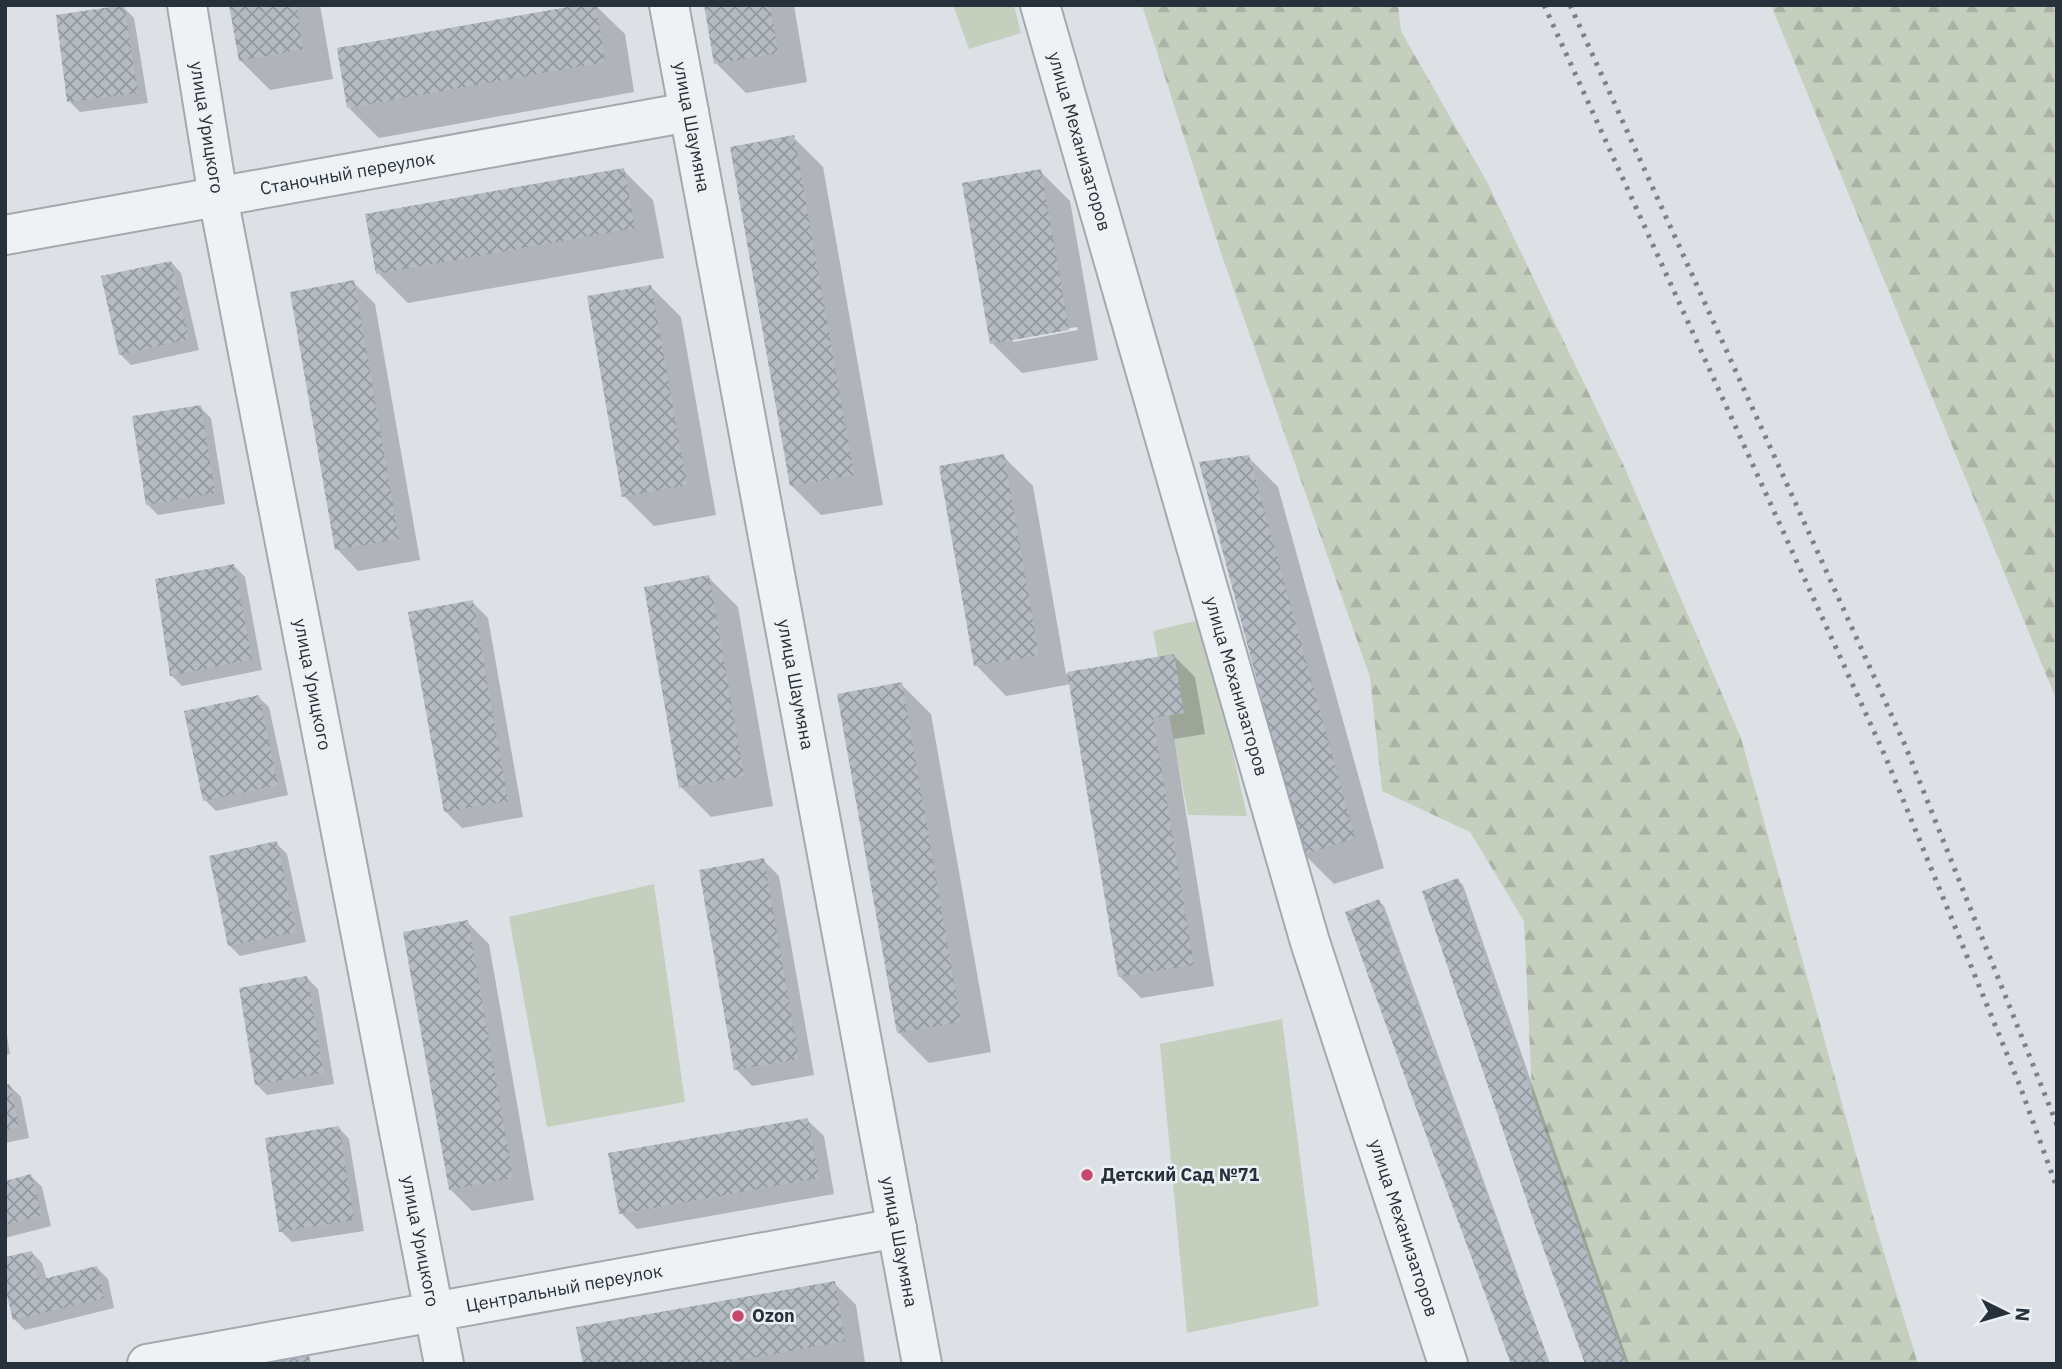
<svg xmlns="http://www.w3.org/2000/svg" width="2062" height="1369" font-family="'IBM Plex Sans',sans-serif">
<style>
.green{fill:#c5cfbe}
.forest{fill:url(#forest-firs)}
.shadow{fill:#0003;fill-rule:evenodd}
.building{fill:url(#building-cross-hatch)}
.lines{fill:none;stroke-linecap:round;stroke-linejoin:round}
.minor-casing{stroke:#a3a9af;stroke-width:42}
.minor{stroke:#eff2f4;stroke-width:38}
.rail{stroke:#77838e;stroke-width:5;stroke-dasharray:3.5 7;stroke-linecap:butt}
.poi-dot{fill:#c6466c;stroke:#ecf0f4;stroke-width:2.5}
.labels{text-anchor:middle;stroke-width:5;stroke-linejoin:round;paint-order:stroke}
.street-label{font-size:18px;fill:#27313b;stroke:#ecf0f4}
.poi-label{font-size:18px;font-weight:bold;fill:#27313b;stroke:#ecf0f4;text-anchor:start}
</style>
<defs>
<pattern id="forest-firs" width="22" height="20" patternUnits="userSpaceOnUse" patternTransform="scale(1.75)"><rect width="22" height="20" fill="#c5cfbe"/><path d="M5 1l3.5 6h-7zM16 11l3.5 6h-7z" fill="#a9b2a4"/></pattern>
<pattern id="building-cross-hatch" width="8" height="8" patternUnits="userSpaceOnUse" patternTransform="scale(1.75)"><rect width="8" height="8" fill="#b4bbc2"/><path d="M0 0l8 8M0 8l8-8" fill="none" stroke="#92999f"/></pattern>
</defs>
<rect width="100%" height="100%" fill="#dde1e6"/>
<!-- green -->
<g class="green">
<path d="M953 5H1014L1021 33 969 49Z"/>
<path d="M1203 619 1247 816 1188 815 1153 631Z"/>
<path d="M654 884 685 1102 547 1127 509 917Z"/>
<path d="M1282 1019 1319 1306 1187 1333 1160 1044Z"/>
</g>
<!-- forest -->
<g class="forest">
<path d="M1142 5H1398L1401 31 1487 182 1623 464 1741 738 1877 1230 1918 1364H1626L1532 1094 1524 921 1470 832 1382 791 1370 677 1221 253Z"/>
<path d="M1771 5H2057V701Z"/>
</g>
<!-- shadow -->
<g class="shadow">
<path d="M231 5H320L333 79 270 90 240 60Z"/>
<path d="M595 5 625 34 634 92 379 138 349 108Z"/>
<path d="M705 5H794L807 82 746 93 716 63Z"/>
<path d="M123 7 134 18 148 103 80 112 69 101Z"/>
<path d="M793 137 823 167 883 505 821 515 791 485Z"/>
<path d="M623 170 653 200 664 258 408 303 378 273Z"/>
<path d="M1040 171 1070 201 1098 360 1022 373 992 343ZM1077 327 1078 330 1013 342V338Z"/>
<path d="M171 262 181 273 199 350 131 365 120 354Z"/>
<path d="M353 282 375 304 420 560 358 571 337 549Z"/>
<path d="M651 287 681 317 716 515 654 526 624 496Z"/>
<path d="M200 407 211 418 225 504 158 515 147 504Z"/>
<path d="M1003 456 1033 486 1066 674 1174 656 1195 677 1205 734 1174 739 1214 986 1141 998 1119 976 1071 684 1006 696 976 665Z"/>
<path d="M1248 457 1278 487 1384 868 1334 884 1304 854Z"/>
<path d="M234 566 245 577 262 670 182 686 171 675Z"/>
<path d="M708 577 738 607 773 806 711 817 681 787Z"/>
<path d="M472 602 488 618 523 817 462 828 445 811Z"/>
<path d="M901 684 931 714 991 1052 929 1063 899 1033Z"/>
<path d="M258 697 269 707 288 795 216 811 205 800Z"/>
<path d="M276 843 287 854 306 942 240 956 229 945Z"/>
<path d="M763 860 779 876 814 1075 752 1086 736 1069Z"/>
<path d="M1458 880 1463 885 1629 1364H1586Z"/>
<path d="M1379 902 1384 906 1550 1364H1512Z"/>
<path d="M467 922 489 944 534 1200 472 1211 450 1189Z"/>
<path d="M307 978 318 989 334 1084 267 1095 256 1084Z"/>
<path d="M5 1024 10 1054 5 1055Z"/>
<path d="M10 1086 21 1097 29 1138 5 1143V1087Z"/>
<path d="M807 1120 824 1136 834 1194 637 1229 621 1213Z"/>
<path d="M339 1128 349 1139 364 1231 292 1242 281 1231Z"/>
<path d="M31 1176 42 1187 51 1226 5 1238V1183Z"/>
<path d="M32 1253 42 1263 47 1280 97 1268 108 1279 114 1308 25 1330 14 1319Z"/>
<path d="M834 1283 856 1305 865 1362 584 1364Z"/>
</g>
<!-- building -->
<g class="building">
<path d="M124 5 138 93 67 102 56 15Z"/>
<path d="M229 5H296L303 49 239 61Z"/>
<path d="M579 5H596L605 62 347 108 337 48Z"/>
<path d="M704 5H770L778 53 714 64Z"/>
<path d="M794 135 854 475 790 486 730 147Z"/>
<path d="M624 168 635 228 376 274 365 214Z"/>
<path d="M1041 169 1069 330 990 344 962 183Z"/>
<path d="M171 261 189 339 119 355 101 276Z"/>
<path d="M354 280 399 539 335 550 290 292Z"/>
<path d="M651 285 687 485 622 497 587 296Z"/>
<path d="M201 405 215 493 146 505 132 416Z"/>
<path d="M1004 454 1039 655 974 666 939 466Z"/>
<path d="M1249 455 1355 838 1303 855 1199 462Z"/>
<path d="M234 564 252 659 170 676 155 579Z"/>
<path d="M709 575 744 776 679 788 644 587Z"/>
<path d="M473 600 508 801 444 812 408 612Z"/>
<path d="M1174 654 1184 713 1153 718 1194 965 1118 977 1067 672Z"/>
<path d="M902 682 961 1022 897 1033 837 694Z"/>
<path d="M259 695 278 785 203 801 184 711Z"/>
<path d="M277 841 296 932 228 946 209 856Z"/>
<path d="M764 858 799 1059 734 1070 699 870Z"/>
<path d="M1458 878 1572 1212 1626 1364H1585L1535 1225 1422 891Z"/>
<path d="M1379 899 1451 1100 1550 1364H1511L1418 1113 1345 912Z"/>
<path d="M468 920 513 1178 449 1190 403 932Z"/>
<path d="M307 976 324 1073 255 1085 239 988Z"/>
<path d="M10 1084 19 1127 5 1130V1085Z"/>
<path d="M808 1118 819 1178 619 1214 608 1153Z"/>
<path d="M339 1126 354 1220 279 1232 265 1138Z"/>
<path d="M31 1174 42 1215 5 1225V1181Z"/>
<path d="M32 1251 39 1280 97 1266 104 1298 13 1320 5 1287V1257Z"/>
<path d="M835 1281 845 1341 719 1364H583L576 1327Z"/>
<path d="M309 1356 311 1364H274L273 1362Z"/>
</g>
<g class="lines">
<!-- minor casing -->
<g class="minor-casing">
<g id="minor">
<path id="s1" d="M187 5 218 197 444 1364"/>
<path id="s2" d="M669 5 922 1364"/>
<path id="s3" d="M1040 5 1310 942 1448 1364"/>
<path id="s4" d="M5 235 689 112"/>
<path id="s5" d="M147 1364 897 1228"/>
</g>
</g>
<!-- minor -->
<use href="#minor" class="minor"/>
<!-- rail -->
<g class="rail">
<path d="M1544 5 1886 758 2020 1086 2057 1188"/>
<path d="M1570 5 1905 745 2057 1125"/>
</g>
</g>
<!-- markers -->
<g class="poi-dot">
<circle cx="1087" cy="1175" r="7"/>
<circle cx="738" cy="1316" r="7"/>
</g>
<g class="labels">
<!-- street labels -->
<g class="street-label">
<text dy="6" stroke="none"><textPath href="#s2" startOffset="124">улица Шаумяна</textPath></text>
<text dy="6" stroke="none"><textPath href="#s1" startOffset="124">улица Урицкого</textPath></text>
<text dy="6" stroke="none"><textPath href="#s3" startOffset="142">улица Механизаторов</textPath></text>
<text dy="6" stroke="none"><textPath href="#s4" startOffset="348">Станочный переулок</textPath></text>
<text dy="6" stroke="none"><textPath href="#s1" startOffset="691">улица Урицкого</textPath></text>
<text dy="6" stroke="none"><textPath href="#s2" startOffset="691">улица Шаумяна</textPath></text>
<text dy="6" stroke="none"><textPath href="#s3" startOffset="709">улица Механизаторов</textPath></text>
<text dy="6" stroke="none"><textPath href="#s3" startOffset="1276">улица Механизаторов</textPath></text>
<text dy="6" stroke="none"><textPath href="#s1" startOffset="1258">улица Урицкого</textPath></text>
<text dy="6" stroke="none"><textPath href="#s2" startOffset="1258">улица Шаумяна</textPath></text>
<text dy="6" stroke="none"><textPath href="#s5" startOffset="424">Центральный переулок</textPath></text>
</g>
<!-- poi labels -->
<g class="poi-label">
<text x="1101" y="1181">Детский Сад №71</text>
<text x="752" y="1322">Ozon</text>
</g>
</g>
<!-- border -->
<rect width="2062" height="1369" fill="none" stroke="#27313b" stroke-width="14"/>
<!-- north arrow -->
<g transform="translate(2006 1313) rotate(95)" stroke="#ecf0f4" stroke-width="5" paint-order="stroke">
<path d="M0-5L12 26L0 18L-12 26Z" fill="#27313b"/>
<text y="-10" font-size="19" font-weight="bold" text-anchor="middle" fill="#27313b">N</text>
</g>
</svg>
